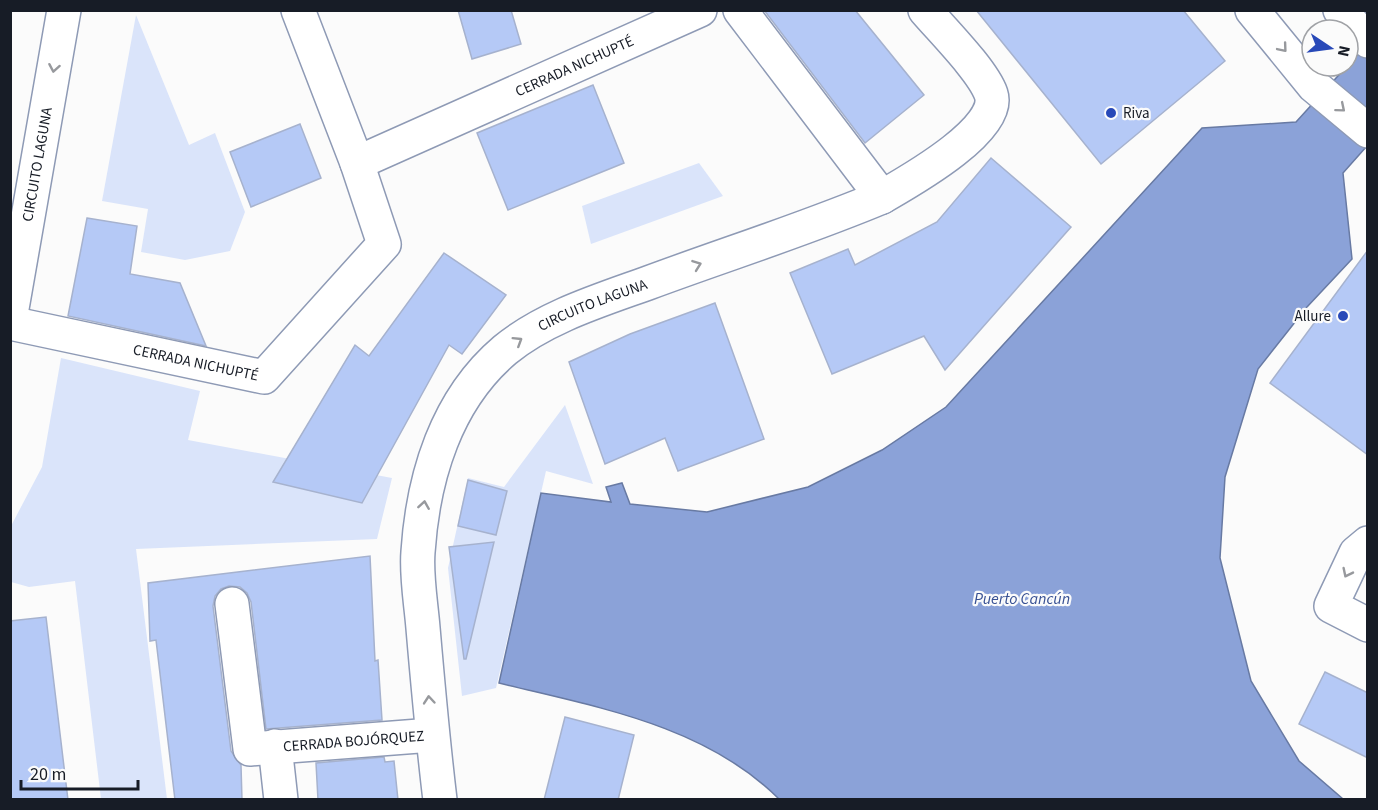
<svg xmlns="http://www.w3.org/2000/svg" width="1378" height="810" font-family="'Source Sans 3',sans-serif">
<style>
.green{fill:#dae4fa}
.water{fill:#8ba2d8;stroke:#687aa3;stroke-width:1.5}
.building{fill:#b5c9f6;stroke:#a6b2ce;stroke-width:1.5}
.lines{fill:none;stroke-linecap:round;stroke-linejoin:round}
.minor-casing{stroke:#8e9ab5;stroke-width:36}
.minor{stroke:#fff;stroke-width:33}
.oneway{stroke:#97999d}
.poi-dot{fill:#2849b8;stroke:#fbfbfb;stroke-width:2}
.labels{text-anchor:middle;stroke-width:4.5;stroke-linejoin:round;paint-order:stroke}
.street-label{font-size:15px;fill:#171c26;stroke:#fbfbfb}
.poi-label{font-size:15px;fill:#171c26;stroke:#fbfbfb;text-anchor:start}
.water-label{font-size:16px;font-style:italic;fill:#375093;stroke:#fbfbfb}
</style>
<rect width="100%" height="100%" fill="#fbfbfb"/>
<!-- green -->
<g class="green">
<path d="M136 15 189 145 215 133 245 212 230 251 185 260 141 252 148 209 102 201Z"/>
<path d="M699 163 723 196 591 244 582 206Z"/>
<path d="M61 358 200 391 188 440 392 478 377 539 136 549 167 799H101L75 581 29 587 11 582V526L42 467Z"/>
<path d="M565 405 593 484 546 471 496 688 462 696 448 568 468 478 504 487Z"/>
</g>
<!-- water -->
<path class="water" d="M1367 44V146L1343 173 1352 259 1307 307 1258 369 1225 477 1220 558 1251 681 1299 761 1343 799H779C705 725 596 707 499 683L541 493 611 502 606 487 622 483 630 504 707 512 808 487 882 450 946 407 1202 128 1296 122Z"/>
<!-- building -->
<g class="building">
<path d="M458 10H511L521 44 472 59Z"/>
<path d="M764 10H855L924 95 865 143Z"/>
<path d="M976 10H1183L1225 61 1101 164Z"/>
<path d="M593 85 624 163 508 210 477 133Z"/>
<path d="M300 124 321 178 251 207 230 152Z"/>
<path d="M991 158 1071 227 945 370 924 336 832 374 790 273 848 249 855 265 937 222Z"/>
<path d="M87 218 137 226 130 274 180 283 206 346 68 316Z"/>
<path d="M1368 250V455L1270 383Z"/>
<path d="M444 253 506 295 462 354 449 345 362 503 273 482 355 345 369 356Z"/>
<path d="M715 303 764 439 678 471 665 438 605 464 569 362 630 334Z"/>
<path d="M468 480 507 491 496 535 458 526Z"/>
<path d="M494 542 466 659H464L449 547Z"/>
<path d="M370 556 375 661 378 660 382 720 266 729 251 602 247 593 240 587 229 586 221 589 215 596 213 606 231 751 241 765 242 800H175L156 640 150 641 148 583Z"/>
<path d="M46 617 68 800H10V621Z"/>
<path d="M1325 672 1368 693V758L1299 724Z"/>
<path d="M565 717 634 735 618 800H544Z"/>
<path d="M384 757 385 762 394 761 398 800H318L316 763Z"/>
</g>
<g class="lines">
<!-- minor casing -->
<g class="minor-casing">
<g id="minor">
<path d="M740 10 882 197"/>
<path d="M1252 10 1314 86 1368 131"/>
<path d="M1340 10 1368 41"/>
<path id="s1" d="M357 163 700 10"/>
<path id="s2" d="M10 320 64 10"/>
<path id="s3" d="M10 323 264 377 384 244 357 163 298 10"/>
<path d="M1368 543 1356 553 1331 606 1368 625"/>
<path id="s4" d="M232 604 250 749 432 735"/>
<path d="M275 746 281 800"/>
<path id="s5" d="M440 800C433 742 428 686 423 628 421 603 416 576 418 552 423 477 446 400 505 350 545 317 601 300 648 283 726 254 806 229 882 197 908 182 1003 129 991 94 983 71 943 31 925 10"/>
</g>
</g>
<!-- minor -->
<use href="#minor" class="minor"/>
</g>
<!-- one-way arrows -->
<defs><path id="oneway-chevron" d="M-2-3.5L2.5 0L-2 3.5" fill="none" stroke-width="1.6" stroke-linecap="round" stroke-linejoin="round" transform="scale(1.5)"/></defs>
<g class="oneway">
<use href="#oneway-chevron" transform="translate(1283 48) rotate(50)"/>
<use href="#oneway-chevron" transform="translate(54 68) rotate(100)"/>
<use href="#oneway-chevron" transform="translate(1341 108) rotate(40)"/>
<use href="#oneway-chevron" transform="translate(697 265) rotate(-20)"/>
<use href="#oneway-chevron" transform="translate(518 341) rotate(-32)"/>
<use href="#oneway-chevron" transform="translate(424 505) rotate(-81)"/>
<use href="#oneway-chevron" transform="translate(1347 573) rotate(116)"/>
<use href="#oneway-chevron" transform="translate(429 700) rotate(-95)"/>
</g>
<!-- markers -->
<g class="poi-dot">
<circle cx="1111" cy="113" r="6"/>
<circle cx="1343" cy="316" r="6"/>
</g>
<g class="labels">
<!-- street labels -->
<g class="street-label">
<text dy="5" stroke="none"><textPath href="#s1" startOffset="238">CERRADA NICHUPTÉ</textPath></text>
<text dy="5" stroke="none"><textPath href="#s2" startOffset="158">CIRCUITO LAGUNA</textPath></text>
<text dy="5" stroke="none"><textPath href="#s5" startOffset="574">CIRCUITO LAGUNA</textPath></text>
<text dy="5" stroke="none"><textPath href="#s3" startOffset="190">CERRADA NICHUPTÉ</textPath></text>
<text dy="5" stroke="none"><textPath href="#s4" startOffset="250">CERRADA BOJÓRQUEZ</textPath></text>
</g>
<!-- poi labels -->
<g class="poi-label">
<text x="1123" y="118">Riva</text>
<text x="1331" y="321" text-anchor="end">Allure</text>
</g>
<!-- water labels -->
<g class="water-label">
<text x="1022" y="604">Puerto Cancún</text>
</g>
</g>
<!-- border -->
<rect width="1378" height="810" fill="none" stroke="#171c26" stroke-width="24"/>
<!-- north arrow -->
<g transform="translate(1330 48) rotate(103)"><circle r="28" fill="#fbfbfb" stroke="#a0a2a6" stroke-width="1.5"/>
<path d="M0-4.5L10 22L0 15L-10 22Z" fill="#2849b8"/>
<text y="-9" font-size="16" font-weight="bold" text-anchor="middle" fill="#171c26">N</text>
</g>
<!-- scale -->
<path d="M21 780v9h117v-9" fill="none" stroke="#171c26" stroke-width="3"/>
<text x="30" y="780" font-size="18" fill="#171c26" stroke="#fbfbfb" stroke-width="4.5" paint-order="stroke">20 m</text>
</svg>
